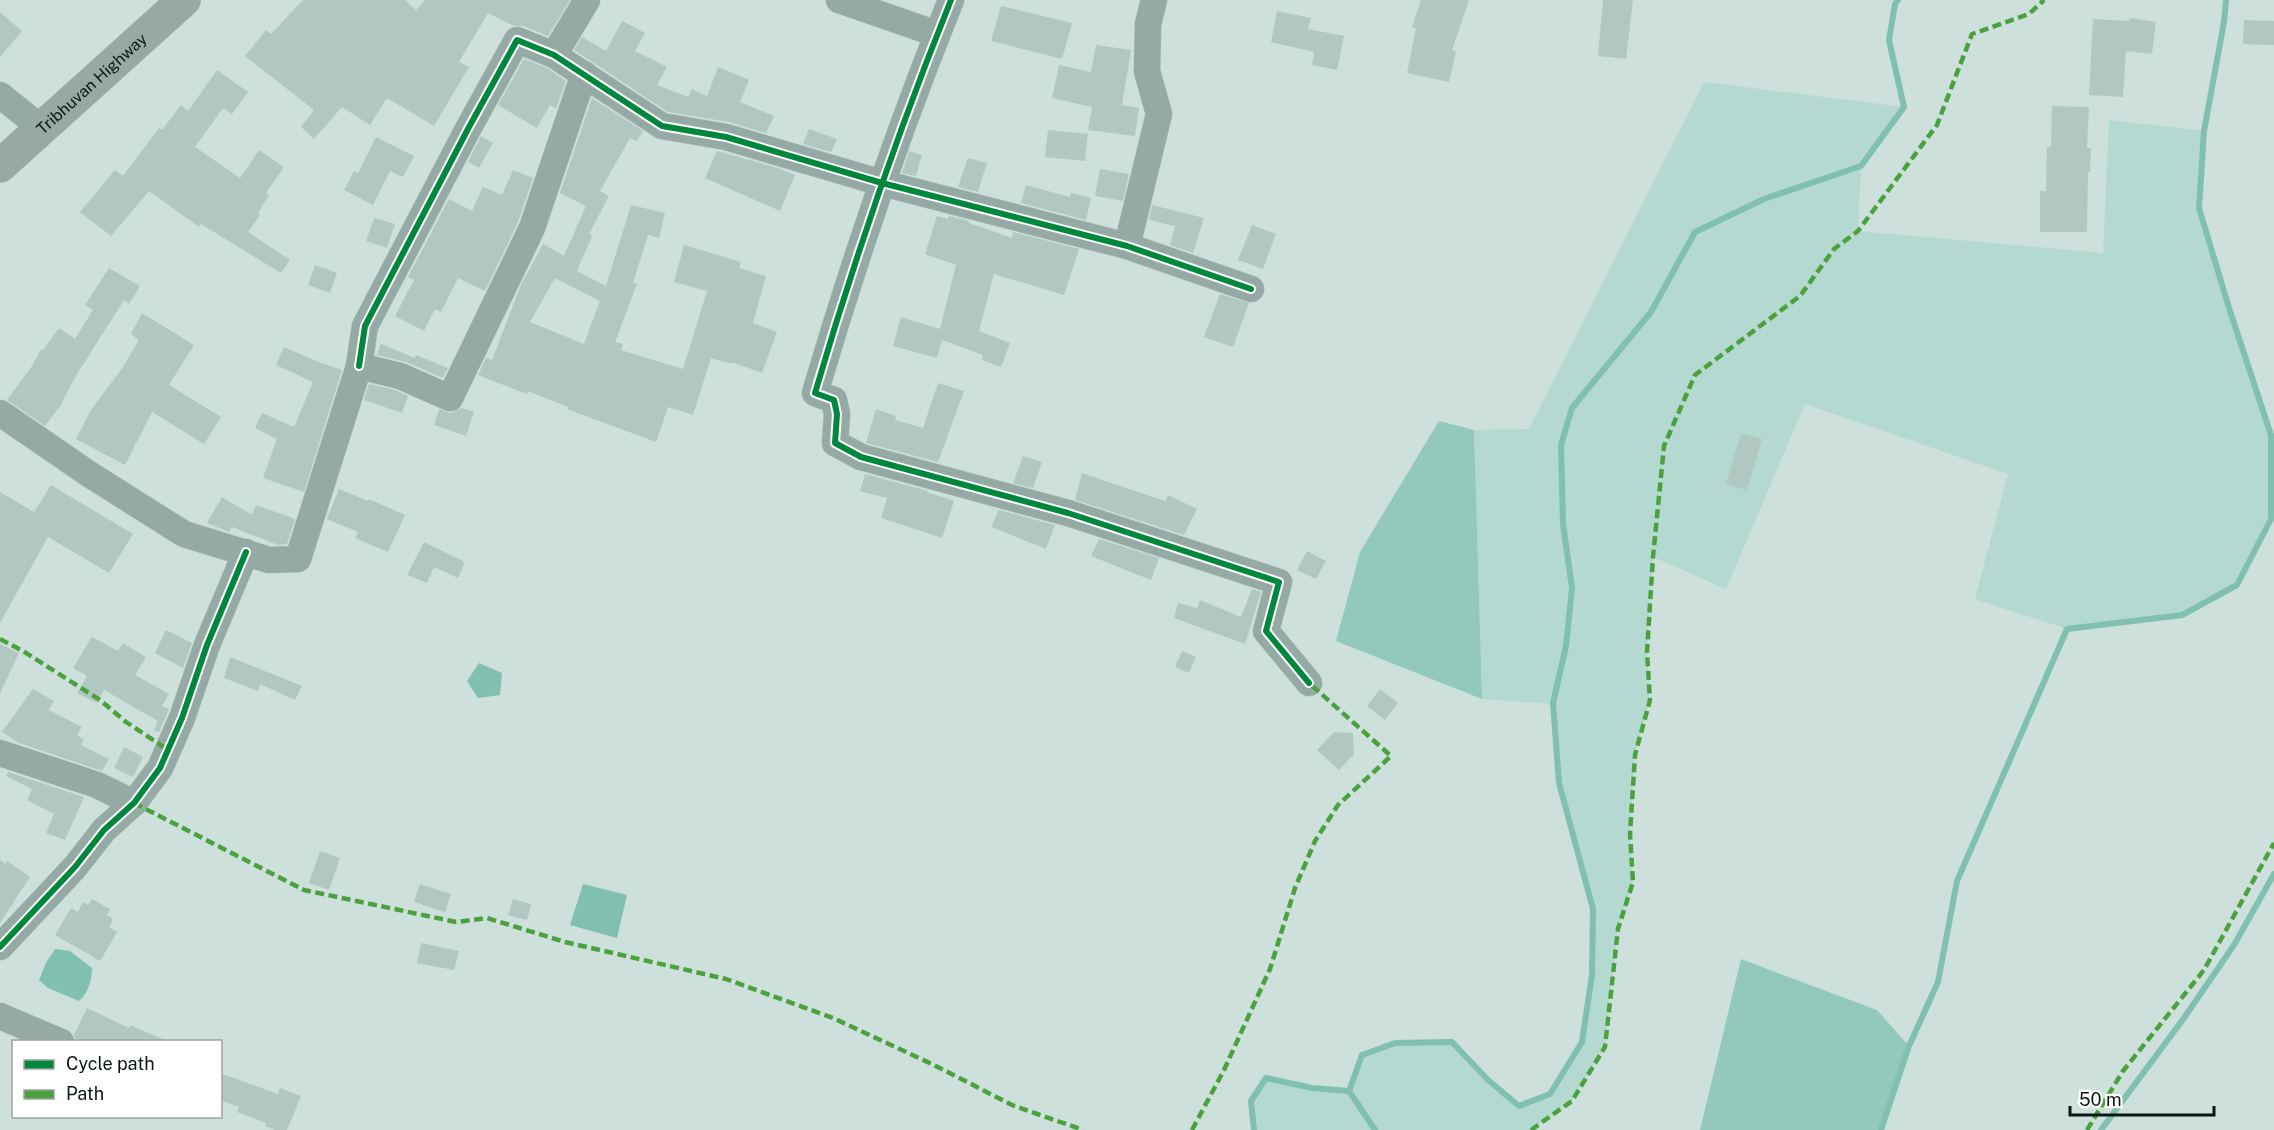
<svg xmlns="http://www.w3.org/2000/svg" width="2274" height="1130" font-family="'Public Sans',sans-serif">
<style>
.green{fill:#b4d9d0}
.forest{fill:#93c8bc}
.water{fill:#81bfb1}
.lines{fill:none;stroke-linecap:round;stroke-linejoin:round}
.stream{stroke:#81bfb1;stroke-width:6}
.building{fill:#b1c8c2;fill-rule:evenodd}
.minor-casing{stroke:#afbeba;stroke-width:27}
.highway-casing{stroke:#afbeba;stroke-width:34}
.minor{stroke:#96aaa5;stroke-width:26}
.highway{stroke:#96a9a4;stroke-width:33}
.quiet{stroke:#4ca13f;stroke-width:4.5;stroke-dasharray:9 4.5;stroke-linecap:butt}
.cycleway-casing{stroke:#fff;stroke-width:10}
.cycleway{stroke:#00873e;stroke-width:6}
.labels{text-anchor:middle;stroke-width:5;stroke-linejoin:round;paint-order:stroke}
.street-label{font-size:16px;fill:#0a1714;stroke:#fff}
</style>
<rect width="100%" height="100%" fill="#cde0db"/>
<!-- green -->
<path class="green" d="M1704 82 1904 107 1861 166 1858 231 2103 253 2109 120 2204 131 2200 208 2230 311 2271 435V519L2237 585 2182 615 2067 629 1975 599 2008 474 1805 404 1726 589 1653 557 1647 652 1650 700 1635 755 1630 834 1633 882 1618 929 1605 1047 1572 1101 1531 1130H1254L1251 1101 1266 1078 1312 1088 1349 1091 1362 1055 1395 1043 1452 1042 1488 1080 1519 1106 1550 1094 1582 1042 1592 975 1593 909 1559 783 1553 704 1482 699 1474 430 1529 429Z"/>
<!-- forest -->
<g class="forest">
<path d="M1439 421 1474 430 1482 699 1336 641 1360 552Z"/>
<path d="M1741 959 1877 1010 1909 1046 1881 1130H1700Z"/>
</g>
<!-- water -->
<g class="water">
<path d="M479 663 502 673 500 695 478 698 467 681Z"/>
<path d="M583 884 627 895 617 938 570 925Z"/>
<path d="M55 949 70 951 92 968C92 979 88 994 79 1001L48 988 39 980 46 963Z"/>
</g>
<g class="lines">
<!-- stream -->
<g class="stream">
<path d="M1254 1130 1251 1101 1266 1078 1312 1088 1349 1091"/>
<path d="M1375 1130 1349 1091 1362 1055 1395 1043 1452 1042 1488 1080 1519 1106 1550 1094 1582 1042 1592 975 1593 909 1559 783 1553 703 1566 646 1572 588 1563 524 1561 445 1572 408 1651 312 1695 232 1764 199 1861 166 1904 107 1889 40 1895 4 1898 0"/>
<path d="M1881 1130 1909 1046 1938 982 1957 881 2067 629 2182 615 2237 585 2271 519V435L2230 311 2199 208 2204 131 2224 22 2226 0"/>
<path d="M2101 1130 2184 1018 2234 945 2274 874"/>
</g>
</g>
<!-- building -->
<g class="building">
<path d="M303 0H405L416 10 425 0H570L548 36 523 26H514L488 13 459 62 469 67 434 126 387 98 370 125 342 107 314 139 301 127 314 110 245 56 266 30 271 34Z"/>
<path d="M1421 0H1469L1452 50 1456 51 1449 82 1407 73 1416 29 1412 27Z"/>
<path d="M1603 0H1633L1626 59 1598 56Z"/>
<path d="M1001 6 1072 23 1062 59 991 41Z"/>
<path d="M1277 11 1311 18 1308 29 1344 36 1337 70 1312 65 1314 52 1271 42Z"/>
<path d="M0 12 22 31 0 57Z"/>
<path d="M2130 18 2156 22 2152 54 2126 51 2123 97 2089 95 2093 19 2129 21Z"/>
<path d="M2244 20 2274 21V45L2243 44Z"/>
<path d="M622 21 645 33 635 51 667 67 657 85 688 97 692 89 707 96 718 67 749 80 740 102 774 116 766 133 729 122 668 112 574 50 582 37 606 51Z"/>
<path d="M1096 45 1131 50 1122 105 1139 108 1135 136 1088 130 1092 107 1052 98 1059 65 1091 72Z"/>
<path d="M524 59 547 68 566 81 556 109 550 105 537 128 498 105Z"/>
<path d="M217 70 248 92 232 114 223 108 195 147 240 178 259 150 284 167 266 193 269 195 258 213 260 215 248 232 290 260 281 273 201 224 199 227 149 191 111 236 80 212 115 170 123 176 159 128 162 130 181 105 188 111Z"/>
<path d="M592 98 643 131 637 141 630 138 600 191 609 196 589 234 592 236 577 271 606 286 631 205 665 213 659 238 648 235 633 283 637 284 615 342 623 344 621 350 683 369 707 291 674 282 684 245 741 262 739 268 766 276 753 323 777 332 762 373 732 362V364L711 358 693 415 668 407 656 442 567 409 568 407 528 391 527 394 478 375 486 358 492 360 521 285 543 244 564 256 586 206 560 193ZM555 278 600 301 584 344 530 322Z"/>
<path d="M2052 106 2089 107 2087 148H2091L2090 172H2088L2087 232H2040V191H2046L2047 147H2051Z"/>
<path d="M809 129 837 139 831 152 803 144Z"/>
<path d="M1048 130 1088 134 1085 161 1045 157Z"/>
<path d="M481 136 493 143 479 168 468 162Z"/>
<path d="M376 137 414 156 403 177 390 171 373 205 344 190 354 171 358 173Z"/>
<path d="M717 151 778 168 795 175 780 211 705 178Z"/>
<path d="M909 151 922 155 916 176 902 173Z"/>
<path d="M968 158 987 163 978 192 958 187Z"/>
<path d="M1100 169 1129 174 1123 201 1095 196Z"/>
<path d="M513 170 533 178 518 222 485 291 458 278 441 312 435 309 424 331 395 316 414 280 408 277 449 199 472 211 483 187 502 195Z"/>
<path d="M1026 185 1070 197 1071 193 1091 198 1086 220 1021 203Z"/>
<path d="M1152 205 1204 218 1193 253 1170 245 1175 226 1149 220Z"/>
<path d="M937 216 948 219 949 216 969 221V223L1012 238 1013 232 1079 249 1064 295 994 274 979 331 1010 343 1001 367 982 360 983 355 942 340 937 358 893 346 901 317 940 329 956 265 925 254Z"/>
<path d="M374 218 395 224 387 248 366 241Z"/>
<path d="M1252 225 1276 234 1263 269 1238 260Z"/>
<path d="M315 265 337 273 330 293 308 285Z"/>
<path d="M109 268 140 286 129 304 124 300 74 379 60 406 45 426 7 400 32 366 41 349 43 350 59 328 75 339 93 310 85 305Z"/>
<path d="M1220 294 1249 303 1233 347 1204 337Z"/>
<path d="M142 313 194 345 169 385 221 417 204 444 152 412 125 465 76 439 91 410 123 367 139 340 131 334Z"/>
<path d="M381 344 415 358 416 355 448 368 443 378 406 362 377 355Z"/>
<path d="M284 347 316 361 342 370 304 492 263 478 277 439 255 428 262 413 294 427 313 382 276 365Z"/>
<path d="M938 383 964 391 938 462 866 443 876 409 896 416 895 420 923 428Z"/>
<path d="M369 384 395 390 408 396 402 413 364 400Z"/>
<path d="M461 408 474 412 466 436 434 425 439 409 451 413Z"/>
<path d="M1741 433 1762 439 1747 490 1726 484Z"/>
<path d="M1023 456 1042 462 1033 488 1013 483Z"/>
<path d="M1082 473 1165 501 1168 495 1197 509 1184 535 1075 500Z"/>
<path d="M865 474 928 491 927 492 954 501 942 538 881 518 887 498 860 491Z"/>
<path d="M51 485 133 534 109 573 48 537 0 623V492L34 512Z"/>
<path d="M339 489 368 501 369 499 405 515 388 552 355 538 358 532 327 519Z"/>
<path d="M222 497 252 515 256 505 295 519 287 544 278 545 232 527 229 532 207 523Z"/>
<path d="M999 510 1055 525 1046 549 991 527Z"/>
<path d="M1099 539 1159 558 1151 580 1091 556Z"/>
<path d="M424 542 465 562 458 578 434 567 427 583 407 575Z"/>
<path d="M1307 551 1326 561 1316 579 1297 570Z"/>
<path d="M1252 589 1261 592 1245 644 1174 618 1178 603 1197 608 1200 600 1241 617Z"/>
<path d="M166 630 192 643 183 668 155 653Z"/>
<path d="M92 637 118 651 123 643 146 657 135 675 169 694 162 706 169 709 159 732 154 730 158 721 104 690 97 703 77 693 87 676 73 668Z"/>
<path d="M0 644 19 653 0 693Z"/>
<path d="M1182 651 1196 657 1189 673 1175 667Z"/>
<path d="M230 657 302 686 295 700 260 684 258 691 224 678Z"/>
<path d="M33 689 54 701 49 710 82 727 77 735 84 740 81 745 109 759 102 771 19 743 2 732Z"/>
<path d="M1380 689 1398 703 1385 720 1367 706Z"/>
<path d="M1334 732 1353 733 1354 754 1339 770 1317 750Z"/>
<path d="M124 747 143 757 133 777 114 768Z"/>
<path d="M8 772 84 797 65 840 46 833 54 814 27 800 32 789 6 776Z"/>
<path d="M320 851 340 858 329 890 309 883Z"/>
<path d="M0 860 6 864 7 861 30 877 0 923Z"/>
<path d="M420 884 451 894 445 912 414 902Z"/>
<path d="M92 899 110 909 107 915 113 919 109 927 117 932 100 961 55 935 71 908 78 912 83 902 88 905Z"/>
<path d="M513 899 531 904 527 920 508 915Z"/>
<path d="M421 943 459 951 454 970 417 963Z"/>
<path d="M87 1008 129 1028 130 1025 167 1041H82L75 1038 74 1035Z"/>
<path d="M220 1073 278 1094 280 1088 301 1096 287 1130H275L265 1126 266 1123 237 1112 239 1107 220 1100Z"/>
</g>
<g class="lines">
<!-- minor casing -->
<g class="minor-casing">
<g id="minor">
<path d="M839 0 937 34"/>
<path d="M951 0C899 129 854 260 815 393L834 400 837 414 835 443 861 457 1068 513 1279 582 1266 631 1309 683"/>
<path d="M554 55 587 0"/>
<path d="M0 95 41 128"/>
<path d="M1127 246 1159 114 1147 71 1148 24 1154 0"/>
<path d="M359 366 365 326 469 127 517 40 554 55 662 126 726 137 882 183 1127 246 1251 289"/>
<path d="M0 413 89 474 184 534 269 560 298 559 359 366 400 376 450 398 532 228 584 74"/>
<path d="M0 753 97 785 134 803"/>
<path d="M0 947 75 867 104 830 134 803 160 768 182 718 207 645 246 552"/>
<path d="M0 1016 61 1042"/>
</g>
</g>
<!-- highway casing -->
<g class="highway-casing">
<g id="highway">
<path id="s1" d="M0 166 184 0"/>
</g>
</g>
<!-- minor -->
<use href="#minor" class="minor"/>
<!-- highway -->
<use href="#highway" class="highway"/>
<!-- quiet -->
<g class="quiet">
<path d="M0 639 23 651 100 700 126 722 168 750"/>
<path d="M134 803 304 890 456 922 487 918 565 942 726 979 833 1018 934 1065 1012 1105 1083 1130"/>
<path d="M1192 1130 1224 1070 1270 969 1295 888 1315 841 1338 805 1391 756 1309 683"/>
<path d="M1531 1130 1572 1101 1605 1047 1618 929 1633 882 1630 834 1635 755 1650 700 1647 652 1653 557 1664 446 1695 375 1800 296 1834 249 1858 231 1937 125 1972 34 2029 14 2044 0"/>
<path d="M2087 1130 2123 1071 2204 970 2274 843"/>
</g>
<!-- cycleway casing -->
<g class="cycleway-casing">
<g id="cycleway">
<path d="M951 0C899 129 854 260 815 393L834 400 837 414 835 443 861 457 1068 513 1279 582 1266 631 1309 683"/>
<path d="M359 366 365 326 469 127 517 40 554 55 662 126 726 137 882 183 1127 246 1251 289"/>
<path d="M0 947 75 867 104 830 134 803 160 768 182 718 207 645 246 552"/>
</g>
</g>
<!-- cycleway -->
<use href="#cycleway" class="cycleway"/>
</g>
<g class="labels">
<!-- street labels -->
<g class="street-label">
<text dy="6" stroke="none"><textPath href="#s1" startOffset="123">Tribhuvan Highway</textPath></text>
</g>
</g>
<!-- legend -->
<rect x="12" y="1040" width="210" height="78" fill="#ffffff" stroke="#9da2a1" stroke-width="1.5"/>
<rect x="24" y="1060" width="30" height="9" fill="#00873e" stroke="#9da2a1" stroke-width="1.5"/>
<text x="66" y="1070" font-size="18" fill="#0a1714">Cycle path</text>
<rect x="24" y="1090" width="30" height="9" fill="#4ca13f" stroke="#9da2a1" stroke-width="1.5"/>
<text x="66" y="1100" font-size="18" fill="#0a1714">Path</text>
<!-- scale -->
<path d="M2070 1106v9h144v-9" fill="none" stroke="#0a1714" stroke-width="3"/>
<text x="2079" y="1106" font-size="18" fill="#0a1714" stroke="#ffffff" stroke-width="4.5" paint-order="stroke">50 m</text>
</svg>
